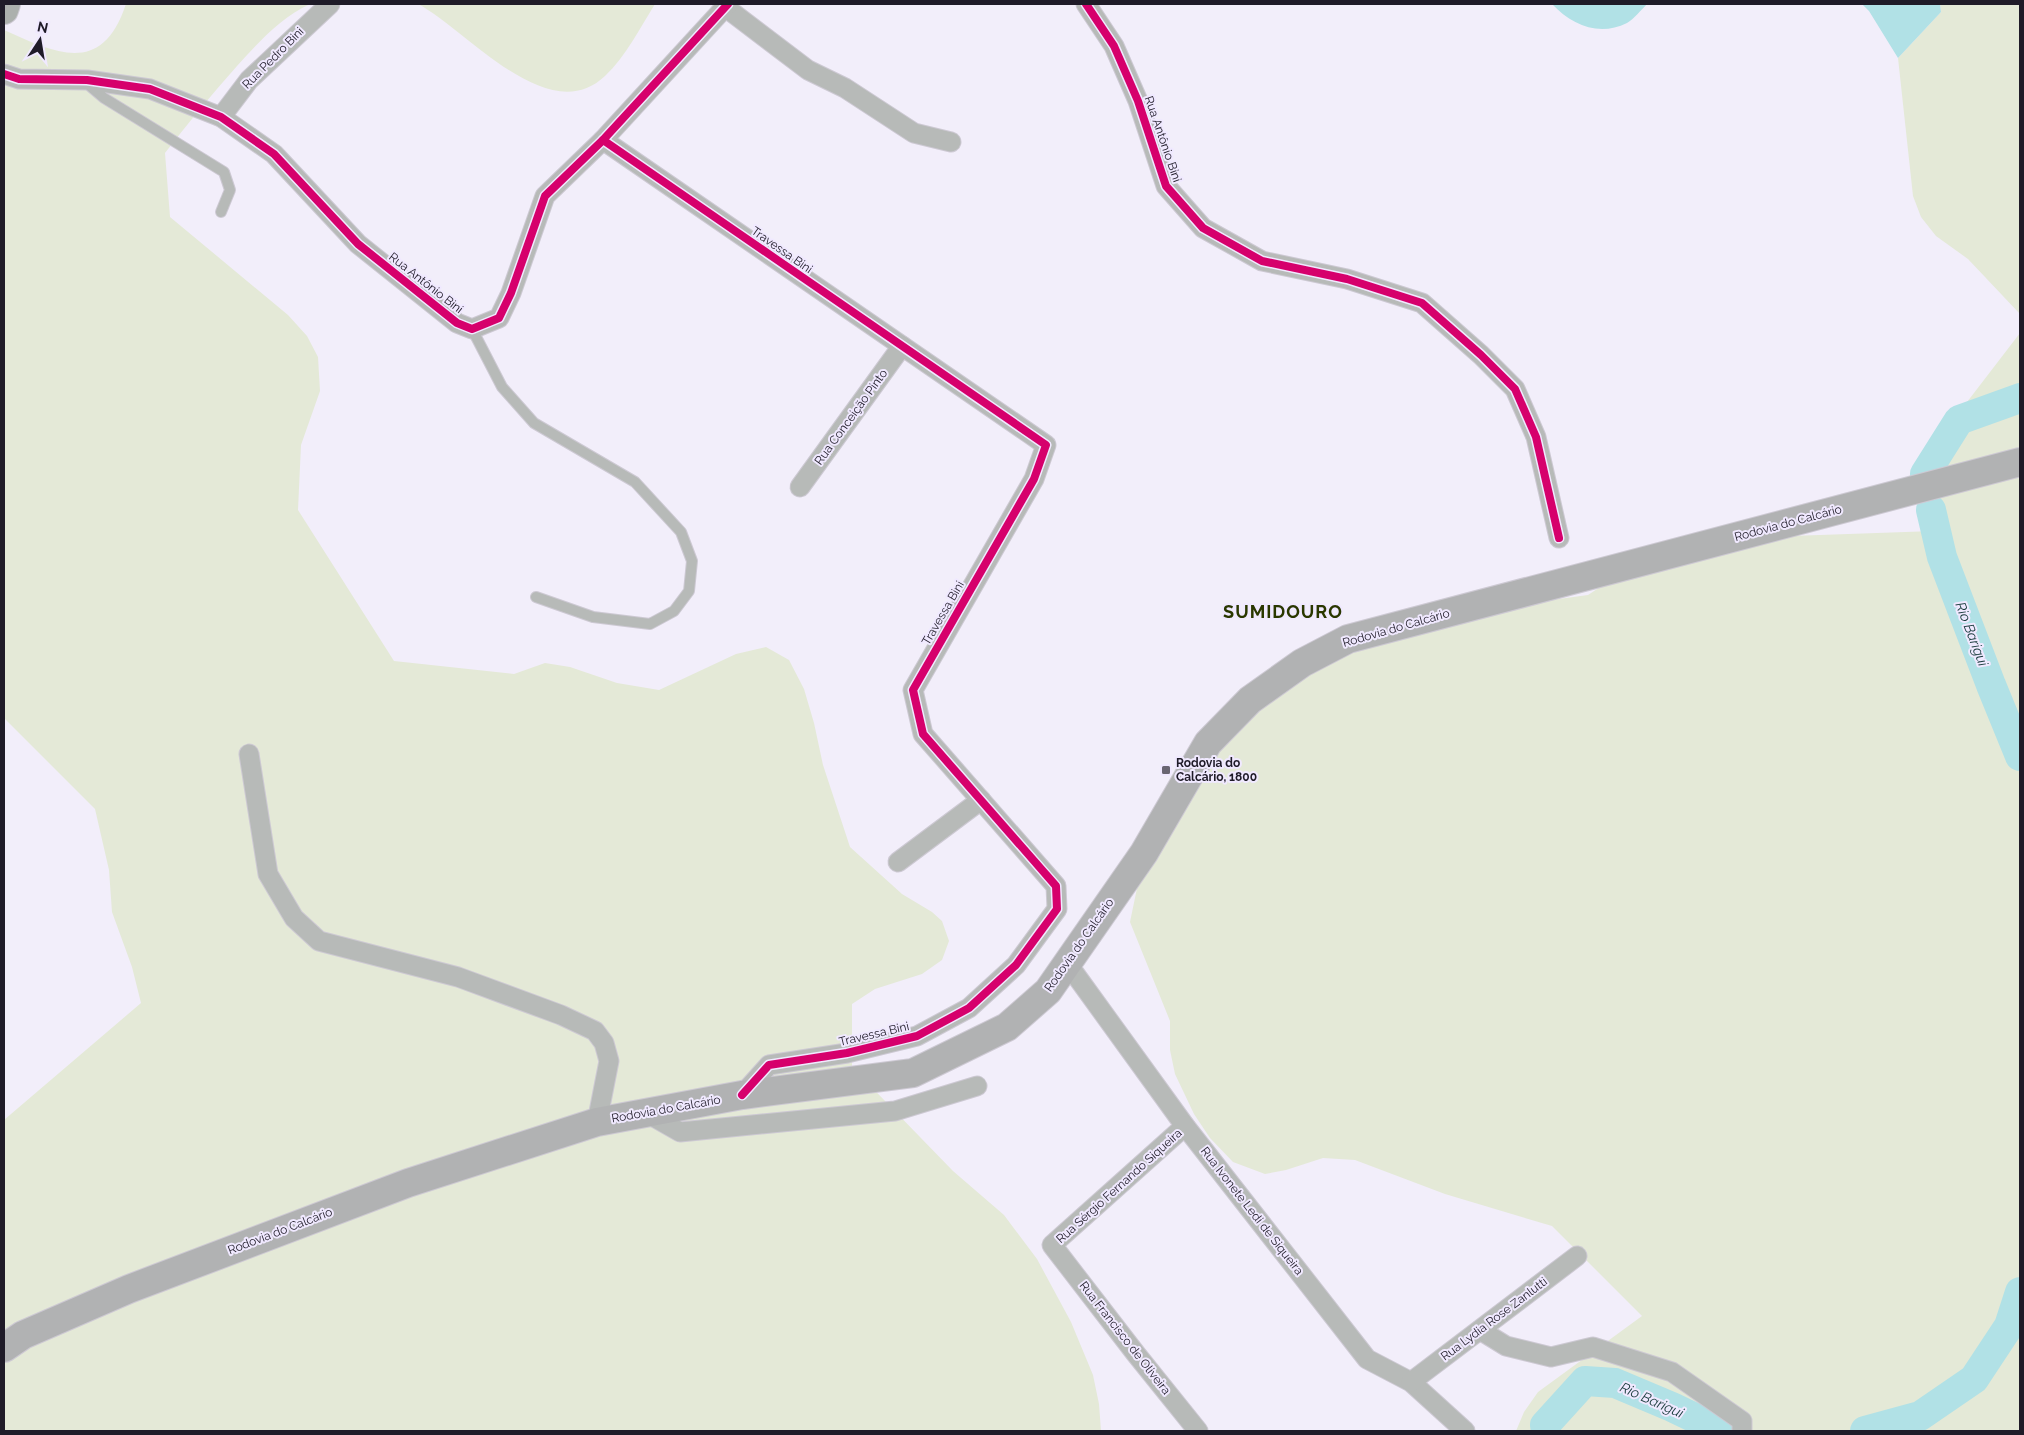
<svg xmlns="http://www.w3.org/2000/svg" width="2024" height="1435" font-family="Raleway,sans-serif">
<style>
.green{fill:#e4e9d7}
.water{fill:#b1e1e6}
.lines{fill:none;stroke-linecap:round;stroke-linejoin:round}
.river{stroke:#b1e1e6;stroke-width:30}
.lane-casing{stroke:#cdc9d3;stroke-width:12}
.street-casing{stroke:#cdc9d3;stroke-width:21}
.secondary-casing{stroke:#cdc9d3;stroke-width:30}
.primary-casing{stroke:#cdc9d3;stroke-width:30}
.lane{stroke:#b7bab8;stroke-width:10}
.street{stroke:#b7bab8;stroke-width:19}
.secondary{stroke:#acb0ad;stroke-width:28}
.primary{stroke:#b1b2b3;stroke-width:28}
.cycleway-casing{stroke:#f0e9ff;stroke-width:11}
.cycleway{stroke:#d6006c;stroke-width:8}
.poi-dot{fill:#696572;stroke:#f0e9ff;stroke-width:2}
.labels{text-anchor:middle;stroke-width:4;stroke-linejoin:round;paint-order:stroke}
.street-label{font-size:12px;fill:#1f1b28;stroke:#f0e9ff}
.poi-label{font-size:12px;font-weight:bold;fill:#1f1b28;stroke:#f0e9ff;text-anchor:start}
.water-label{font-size:14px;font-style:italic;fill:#173a3b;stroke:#f0e9ff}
.district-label{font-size:18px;font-weight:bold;letter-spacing:1px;fill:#2a3700;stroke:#f0e9ff}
</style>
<rect width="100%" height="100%" fill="#f2eefa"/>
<!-- green -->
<g class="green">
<path d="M126 4H310C281 17 258 43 237 66 212 94 188 123 165 153L170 217 288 315 307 336 318 357 320 391 301 445 298 510 394 661 514 674 545 663 570 667 617 683 659 690 736 654 766 647 789 660 804 689 814 723 823 765 850 847 902 894 932 912 942 921 949 941 942 960 922 974 875 989 852 1004V1067L953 1171 1004 1215 1037 1259 1071 1322 1093 1375 1099 1404 1101 1431H4V1120L141 1003 132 967 112 912 109 870 95 809 4 718V30C57 54 102 76 126 4Z"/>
<path d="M418 4H655C640 28 626 56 605 76 548 130 466 29 418 4Z"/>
<path d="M1940 4H2020V314L1968 259 1936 236 1921 217 1913 196 1898 58 1941 12Z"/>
<path d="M2020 333V1431H1516L1524 1412 1538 1392 1642 1316 1552 1226 1445 1194 1355 1160 1323 1158 1286 1170 1265 1174 1233 1162 1210 1138 1194 1114 1175 1074 1170 1050V1021L1130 922 1141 869 1223 735 1328 658 1537 602 1588 595 1620 574 1791 536 1934 531 1954 419Z"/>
</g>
<!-- water -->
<g class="water">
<path d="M1552 4H1647C1641 10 1634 19 1627 23 1599 37 1572 25 1552 4Z"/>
<path d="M1862 4H1940L1941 12 1898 58 1869 11Z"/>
</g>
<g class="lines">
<!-- river -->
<g class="river">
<path d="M1925 474 1959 420 2020 398"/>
<path d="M1931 510 1942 557 1991 685 2020 756"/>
<path d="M1546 1431 1545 1425 1585 1381 1615 1383 1672 1407 1722 1431"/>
<path d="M1865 1431 1920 1416 1974 1379 2009 1326 2020 1292"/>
</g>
<!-- lane casing -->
<g class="lane-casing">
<g id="lane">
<path d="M87 81 91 87 104 98 224 172 230 190 221 212"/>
<path d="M472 329 502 387 534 423 635 482 681 532 692 561 689 591 674 611 650 624 593 617 536 597"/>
</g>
</g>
<!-- street casing -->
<g class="street-casing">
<g id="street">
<path d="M1086 4 1114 46 1138 101 1166 186 1203 228 1262 261 1347 279 1422 303 1481 355 1515 389 1536 437 1559 538"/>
<path d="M725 7 808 70 845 88 914 133 951 142"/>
<path d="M4 74 19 79 87 80 150 89 221 117 274 154 358 244 457 323 472 329 499 318 511 293 545 196 603 140 728 4"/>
<path d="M221 117 249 80 330 4"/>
<path d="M603 140 1046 445 1034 479 913 690 923 734 1056 886 1057 909 1016 965 969 1008 917 1036 847 1053 769 1065 742 1095"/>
<path d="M800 487 902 346"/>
<path d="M249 754 268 874 294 918 319 941 458 977 561 1015 595 1031 604 1043 609 1061 597 1122"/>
<path d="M898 862 981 800"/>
<path d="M1067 963 1185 1126 1367 1359 1411 1382 1465 1431"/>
<path d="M645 1112 680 1132 895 1111 977 1086"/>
<path d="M1185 1126 1052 1245 1136 1354 1198 1431"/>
<path d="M1480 1330 1506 1346 1551 1357 1593 1347 1672 1372 1742 1421V1431"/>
<path d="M1411 1382 1577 1256"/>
</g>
</g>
<!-- secondary casing -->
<g class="secondary-casing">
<path id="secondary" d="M4 10 6 4"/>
</g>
<!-- primary casing -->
<g class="primary-casing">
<path id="primary" d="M4 1348 23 1335 129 1289 408 1183 597 1122 742 1095 913 1073 1007 1027 1048 991 1144 853 1208 743 1250 700 1302 663 1348 639 2020 462"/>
</g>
<!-- lane -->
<use href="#lane" class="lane"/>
<!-- street -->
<use href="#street" class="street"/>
<!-- secondary -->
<use href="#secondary" class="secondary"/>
<!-- primary -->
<use href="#primary" class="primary"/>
<!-- cycleway casing -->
<g class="cycleway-casing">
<g id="cycleway">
<path d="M1086 4 1114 46 1138 101 1166 186 1203 228 1262 261 1347 279 1422 303 1481 355 1515 389 1536 437 1559 538"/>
<path d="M4 74 19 79 87 80 150 89 221 117 274 154 358 244 457 323 472 329 499 318 511 293 545 196 603 140 728 4"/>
<path d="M603 140 1046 445 1034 479 913 690 923 734 1056 886 1057 909 1016 965 969 1008 917 1036 847 1053 769 1065 742 1095"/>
</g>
</g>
<!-- cycleway -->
<use href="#cycleway" class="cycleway"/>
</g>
<!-- markers -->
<rect class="poi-dot" x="1161" y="765" width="10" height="10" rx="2.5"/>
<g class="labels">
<!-- street labels -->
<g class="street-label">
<text transform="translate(273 58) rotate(-45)" y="4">Rua Pedro Bini</text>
<text transform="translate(1163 139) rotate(71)" y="4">Rua Antônio Bini</text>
<text transform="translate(782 250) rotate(35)" y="4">Travessa Bini</text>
<text transform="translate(426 283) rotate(38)" y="4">Rua Antônio Bini</text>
<text transform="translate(851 417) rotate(-54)" y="4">Rua Conceição Pinto</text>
<text transform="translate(1788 523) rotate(-15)" y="4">Rodovia do Calcário</text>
<text transform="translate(943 613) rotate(-60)" y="4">Travessa Bini</text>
<text transform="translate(1396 628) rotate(-16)" y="4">Rodovia do Calcário</text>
<text transform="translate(1079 945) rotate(-55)" y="4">Rodovia do Calcário</text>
<text transform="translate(874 1034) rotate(-13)" y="4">Travessa Bini</text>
<text transform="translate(666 1109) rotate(-10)" y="4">Rodovia do Calcário</text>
<text transform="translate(1119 1186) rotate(-42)" y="4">Rua Sérgio Fernando Siqueira</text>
<text transform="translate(1252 1211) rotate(52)" y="4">Rua Ivonete Ledi de Siqueira</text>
<text transform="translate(280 1231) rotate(-21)" y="4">Rodovia do Calcário</text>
<text transform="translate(1494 1319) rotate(-37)" y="4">Rua Lydia Rose Zanlutti</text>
<text transform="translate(1125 1338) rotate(52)" y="4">Rua Francisco de Oliveira</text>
</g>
<!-- poi labels -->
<g class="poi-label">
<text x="1176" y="767">Rodovia do<tspan x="1176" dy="14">Calcário, 1800</tspan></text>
</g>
<!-- water labels -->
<g class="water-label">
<text transform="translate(1972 634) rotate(69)" y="5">Rio Barigui</text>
<text transform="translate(1652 1400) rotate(24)" y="5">Rio Barigui</text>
</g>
<!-- district labels -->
<g class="district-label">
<text x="1283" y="618">SUMIDOURO</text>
</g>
</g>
<!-- border -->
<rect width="2024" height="1435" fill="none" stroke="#1f1b28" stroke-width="10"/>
<!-- north arrow -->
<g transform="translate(40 40) rotate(12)" stroke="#f0e9ff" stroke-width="4" paint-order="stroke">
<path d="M0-4L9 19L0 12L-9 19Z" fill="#1f1b28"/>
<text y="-8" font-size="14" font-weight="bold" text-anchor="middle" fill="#1f1b28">N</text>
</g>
</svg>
